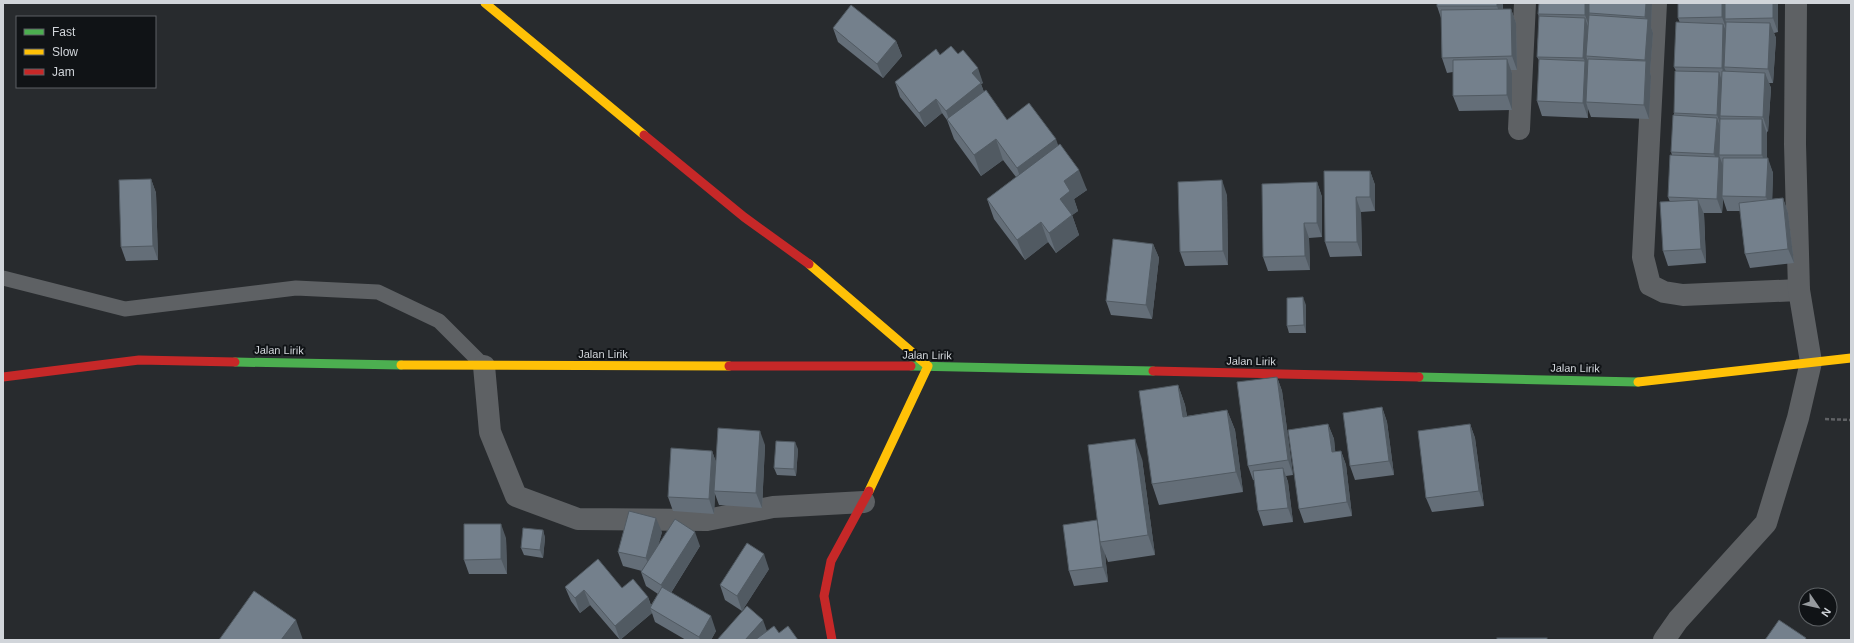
<svg xmlns="http://www.w3.org/2000/svg" width="1854" height="643" font-family="Arial,sans-serif">
<style>
.lines{fill:none;stroke-linecap:round;stroke-linejoin:round}
.path{stroke:#606265;stroke-width:2.5;stroke-dasharray:4 2;stroke-linecap:butt}
.lane{stroke:#5e6164;stroke-width:15}
.street{stroke:#5e6164;stroke-width:22}
.fast{stroke:#4caf50;stroke-width:9}
.slow{stroke:#ffc107;stroke-width:9}
.jam{stroke:#c62828;stroke-width:9}
.wall{fill:#646e78}
.shaded-wall{fill:#515a62}
.building{fill:#74808c;stroke:#515a62}
.labels{text-anchor:middle;stroke-width:4;stroke-linejoin:round;paint-order:stroke}
.street-label{font-size:11px;fill:#d1d5da;stroke:#101316}
</style>
<rect width="100%" height="100%" fill="#282b2e"/>
<g class="lines">
<!-- path -->
<path class="path" d="M1825 419 1851 420"/>
<!-- lane -->
<path class="lane" d="M3 278 125 309 296 288 378 292 439 321 484 366"/>
<!-- street -->
<g class="street">
<path d="M1656 3 1643 257 1650 285 1664 292 1683 295 1799 290"/>
<path d="M1519 129 1525 3"/>
<path d="M484 366 490 432 516 496 578 519 707 520 773 507 864 502"/>
<path d="M1664 640 1678 620 1766 523 1798 418 1811 362 1799 290 1795 144 1796 3"/>
</g>
<!-- fast -->
<g class="fast">
<path d="M235 362 401 365"/>
<path d="M911 366 1153 371"/>
<path d="M1419 377 1638 382"/>
</g>
<!-- slow -->
<g class="slow">
<path d="M485 3 644 135"/>
<path d="M809 264 928 366 869 491"/>
<path d="M401 365 729 366"/>
<path d="M1638 382 1851 358"/>
</g>
<!-- jam -->
<g class="jam">
<path d="M644 135 744 217 809 264"/>
<path d="M729 366H911"/>
<path d="M1153 371 1419 377"/>
<path d="M3 377 139 360 235 362"/>
<path d="M832 640 824 596 831 561 869 491"/>
</g>
</g>
<!-- wall -->
<g class="wall">
<path d="M1437 3H1503V9H1511L1516 23 1517 70H1511L1512 73V110L1459 111 1453 96V72L1447 73 1442 58 1441 18 1437 6Z"/>
<path d="M1652 3 1651 27 1653 33 1650 72 1651 76 1649 119 1591 117 1588 109V118L1542 116 1537 101 1539 60 1537 57 1539 17 1538 14Z"/>
<path d="M1678 3H1778V32L1774 33 1776 38 1773 83H1769L1771 88 1768 132 1767 131V158L1773 173 1772 199 1783 198 1788 213 1794 263 1750 268 1745 254 1740 211H1727L1723 199 1722 213H1703L1704 214 1706 263 1668 266 1663 251 1670 202 1668 197 1672 155 1671 152 1674 115V113L1676 71 1674 67 1680 23 1678 18Z"/>
<path d="M833 28 896 41 902 56 883 78 838 42Z"/>
<path d="M958 54 983 83 981 84 984 92 1007 120 1058 145 1087 190 1074 199 1078 211 1072 215 1079 235 1056 253 1048 242 1025 260 994 219 987 199 1016 177 1003 160 981 176 954 139 947 120 942 113 925 127 900 97 895 82 940 55Z"/>
<path d="M1370 171 1375 185V211L1361 212 1362 256 1330 257 1325 242Z"/>
<path d="M151 179 156 193 158 260 126 261 121 247Z"/>
<path d="M1317 182 1322 197V237L1309 238 1310 270 1268 271 1263 257Z"/>
<path d="M1227 195 1228 265 1185 266 1180 252Z"/>
<path d="M1153 244 1159 258 1152 319 1111 315 1106 301Z"/>
<path d="M1306 305V333H1289L1287 326Z"/>
<path d="M1277 377 1282 391 1293 475 1286 476 1288 482 1293 522 1263 526 1258 511 1254 480H1253L1248 466Z"/>
<path d="M1178 385 1185 405 1187 416 1227 410 1235 430 1243 492 1159 505 1152 484Z"/>
<path d="M1382 407 1387 422 1394 475 1355 480 1350 466Z"/>
<path d="M1328 424 1334 439 1335 452 1341 451 1346 465 1352 516 1304 523 1299 509Z"/>
<path d="M1470 424 1475 438 1484 506 1432 512 1426 498Z"/>
<path d="M765 445 762 508 719 505 715 494 714 514 673 511 668 497 712 451 716 462Z"/>
<path d="M798 449 796 476 777 475 774 468Z"/>
<path d="M1142 459 1155 555 1108 562 1105 554 1108 582 1074 586 1069 571 1098 521Z"/>
<path d="M543 530 545 538 543 558 524 555 521 548Z"/>
<path d="M662 532 658 545 700 546 671 593 716 631 711 640H686L655 622 652 613 620 640 590 605 580 613 571 601 565 587 622 588 648 597 651 605 658 594 646 586 641 572 642 571 623 566 618 552Z"/>
<path d="M506 538 507 574H469L464 560Z"/>
<path d="M769 569 742 611 725 600 720 585Z"/>
</g>
<!-- shaded-wall -->
<g class="shaded-wall">
<path d="M1497 3H1503L1502 20 1497 6Z"/>
<path d="M1585 3H1591L1589 13 1591 19 1590 29 1585 15Z"/>
<path d="M1646 3H1652L1651 27 1653 33 1650 72 1651 76 1649 119 1644 105 1646 63 1645 60 1647 23 1645 17Z"/>
<path d="M1722 3H1726L1725 19 1727 25V31L1722 17Z"/>
<path d="M1773 3H1778V32L1773 18Z"/>
<path d="M1511 9 1516 23 1517 70 1512 56Z"/>
<path d="M1585 18 1590 32 1586 56 1589 64 1586 102 1588 109V118L1583 103 1585 61 1583 58Z"/>
<path d="M1770 23 1776 38 1773 83 1768 69Z"/>
<path d="M1723 24 1729 38 1724 67 1727 74V83L1722 68Z"/>
<path d="M896 41 902 56 883 78 877 64Z"/>
<path d="M1507 59 1512 73V110L1507 95Z"/>
<path d="M978 68 983 83 981 84 986 98 951 125 946 111 972 73Z"/>
<path d="M1719 72 1724 87 1720 116 1722 123V129L1717 115Z"/>
<path d="M1765 73 1771 88 1768 132 1763 117Z"/>
<path d="M936 99 942 113 925 127 919 113Z"/>
<path d="M1717 118 1722 132 1719 155 1725 171 1722 196 1723 199 1722 213 1717 199 1719 167 1714 154Z"/>
<path d="M1762 119 1767 134V170L1762 155Z"/>
<path d="M996 139 1003 160 981 176 974 155Z"/>
<path d="M1056 139 1063 159 1024 188 1017 168Z"/>
<path d="M1768 158 1773 173 1772 212 1766 197Z"/>
<path d="M1079 170 1087 190 1074 199 1078 211 1067 219 1060 199 1064 181Z"/>
<path d="M1370 171 1375 185V211L1370 197Z"/>
<path d="M151 179 156 193 158 260 153 246Z"/>
<path d="M1222 180 1227 195 1228 265 1223 251Z"/>
<path d="M1317 182 1322 197V237L1317 223Z"/>
<path d="M1356 197 1361 212 1362 256 1357 242Z"/>
<path d="M1783 198 1788 213 1794 263 1788 249Z"/>
<path d="M1698 200 1704 214 1706 263 1701 249Z"/>
<path d="M1072 215 1079 235 1056 253 1049 233Z"/>
<path d="M1041 222 1048 242 1025 260 1017 240Z"/>
<path d="M1304 223 1309 238 1310 270 1305 256Z"/>
<path d="M1153 244 1159 258 1152 319 1146 305Z"/>
<path d="M1303 297 1306 305V333L1304 325Z"/>
<path d="M1277 377 1282 391 1293 475 1288 460Z"/>
<path d="M1178 385 1185 405 1190 437 1183 417Z"/>
<path d="M1382 407 1387 422 1394 475 1389 461Z"/>
<path d="M1227 410 1235 430 1243 492 1236 472Z"/>
<path d="M1328 424 1334 439 1337 467 1332 452Z"/>
<path d="M1470 424 1475 438 1484 506 1479 491Z"/>
<path d="M760 431 765 445 762 508 756 493Z"/>
<path d="M1135 439 1142 459 1155 555 1148 535Z"/>
<path d="M795 442 798 449 796 476 794 469Z"/>
<path d="M712 451 717 465 714 491 715 494 714 514 709 499Z"/>
<path d="M1341 451 1346 465 1352 516 1347 502Z"/>
<path d="M1283 468 1288 482 1293 522 1288 508Z"/>
<path d="M656 518 662 532 651 573 646 558Z"/>
<path d="M1097 520 1100 542 1105 554 1108 582 1103 567Z"/>
<path d="M501 524 506 538 507 574 501 559Z"/>
<path d="M543 530 545 538 543 558 540 550Z"/>
<path d="M695 532 700 546 667 599 661 585Z"/>
<path d="M764 554 769 569 742 611 737 596Z"/>
<path d="M584 590 590 605 580 613 575 598Z"/>
<path d="M648 597 652 609 650 608 652 613 620 640 615 626Z"/>
<path d="M711 616 716 631 711 640H700L699 637Z"/>
<path d="M296 620 303 640H281Z"/>
<path d="M763 620 768 634 763 640H745Z"/>
</g>
<!-- building -->
<g class="building">
<rect x="1437" y="3" width="60" height="3"/>
<path d="M1539 3H1585V15L1538 14Z"/>
<path d="M1589 3H1646L1645 17 1589 13Z"/>
<path d="M1678 3H1722V17L1678 18Z"/>
<path d="M1725 3H1773V18L1725 19Z"/>
<path d="M851 5 896 41 877 64 833 28Z"/>
<path d="M1511 9 1512 56 1442 58 1441 10Z"/>
<path d="M1589 15 1648 19 1645 60 1586 56Z"/>
<path d="M1539 16 1585 18 1583 58 1537 57Z"/>
<path d="M1676 22 1723 24 1722 68 1674 67Z"/>
<path d="M1726 22 1770 23 1768 69 1724 67Z"/>
<path d="M951 46 958 54 963 50 978 68 972 73 981 83 946 111 936 99 919 113 895 82 936 49 940 55Z"/>
<path d="M1507 59V95L1453 96V60Z"/>
<path d="M1539 59 1585 61 1583 103 1537 101Z"/>
<path d="M1588 59 1646 61 1644 105 1586 102Z"/>
<path d="M1675 71 1719 72 1717 115 1674 113Z"/>
<path d="M1722 71 1765 73 1763 117 1720 116Z"/>
<path d="M986 90 1007 120 1029 103 1056 139 1017 168 996 139 974 155 947 119Z"/>
<path d="M1673 115 1717 118 1714 154 1671 152Z"/>
<path d="M1720 119H1762V155H1719Z"/>
<path d="M1060 144 1079 170 1064 181 1070 191 1060 199 1072 215 1049 233 1041 222 1017 240 987 199Z"/>
<path d="M1670 155 1719 157 1717 199 1668 197Z"/>
<path d="M1723 158H1768L1766 197 1722 196Z"/>
<path d="M1324 171H1370V197H1356L1357 242H1325Z"/>
<path d="M151 179 153 246 121 247 119 180Z"/>
<path d="M1222 180 1223 251 1180 252 1178 182Z"/>
<path d="M1317 182V223H1304L1305 256 1263 257 1262 184Z"/>
<path d="M1783 198 1788 249 1745 254 1739 203Z"/>
<path d="M1698 200 1701 249 1663 251 1660 202Z"/>
<path d="M1113 239 1153 244 1146 305 1106 301Z"/>
<path d="M1303 297 1304 325 1287 326V298Z"/>
<path d="M1277 377 1288 460 1248 466 1237 382Z"/>
<path d="M1178 385 1183 417 1227 410 1236 472 1152 484 1139 391Z"/>
<path d="M1382 407 1389 461 1350 466 1343 413Z"/>
<path d="M1328 424 1332 452 1341 451 1347 502 1299 509 1288 430Z"/>
<path d="M1470 424 1479 491 1426 498 1418 431Z"/>
<path d="M718 428 760 431 756 493 714 491Z"/>
<path d="M1135 439 1148 535 1100 542 1088 445Z"/>
<path d="M776 441 795 442 794 469 774 468Z"/>
<path d="M671 448 712 451 709 499 668 497Z"/>
<path d="M1283 468 1288 508 1258 511 1253 471Z"/>
<path d="M629 511 656 518 646 558 618 552Z"/>
<path d="M675 519 695 532 661 585 641 572Z"/>
<path d="M1097 520 1103 567 1069 571 1063 525Z"/>
<path d="M464 524H501V559L464 560Z"/>
<path d="M523 528 543 530 540 550 521 548Z"/>
<path d="M747 543 764 554 737 596 720 585Z"/>
<path d="M598 559 622 588 633 579 648 597 615 626 584 590 575 598 565 587Z"/>
<path d="M662 587 711 616 699 637 650 608Z"/>
<path d="M254 591 296 620 281 640H219Z"/>
<path d="M747 606 763 620 745 640H717Z"/>
<path d="M1779 620 1806 638 1805 640H1765Z"/>
<path d="M774 626 779 633 788 626 798 640H755Z"/>
<rect x="1497" y="638" width="50" height="2"/>
</g>
<g class="labels">
<!-- street labels -->
<g class="street-label">
<text transform="translate(279 350) rotate(1)" y="4">Jalan Lirik</text>
<text x="603" y="358">Jalan Lirik</text>
<text transform="translate(927 355) rotate(1)" y="4">Jalan Lirik</text>
<text transform="translate(1251 361) rotate(1)" y="4">Jalan Lirik</text>
<text transform="translate(1575 368) rotate(1)" y="4">Jalan Lirik</text>
</g>
</g>
<!-- border -->
<rect width="1854" height="643" fill="none" stroke="#d1d5da" stroke-width="8"/>
<!-- legend -->
<rect x="16" y="16" width="140" height="72" fill="#101316" stroke="#5d6164"/>
<rect x="24" y="29" width="20" height="6" fill="#4caf50" stroke="#5d6164"/>
<text x="52" y="36" font-size="12" fill="#d1d5da">Fast</text>
<rect x="24" y="49" width="20" height="6" fill="#ffc107" stroke="#5d6164"/>
<text x="52" y="56" font-size="12" fill="#d1d5da">Slow</text>
<rect x="24" y="69" width="20" height="6" fill="#c62828" stroke="#5d6164"/>
<text x="52" y="76" font-size="12" fill="#d1d5da">Jam</text>
<!-- north arrow -->
<g transform="translate(1818 607) rotate(124)"><circle r="19" fill="#101316" stroke="#5d6164"/>
<path d="M0-3L7 15L0 10L-7 15Z" fill="#969a9e"/>
<text y="-6" font-size="11" font-weight="bold" text-anchor="middle" fill="#d1d5da">N</text>
</g>
</svg>
